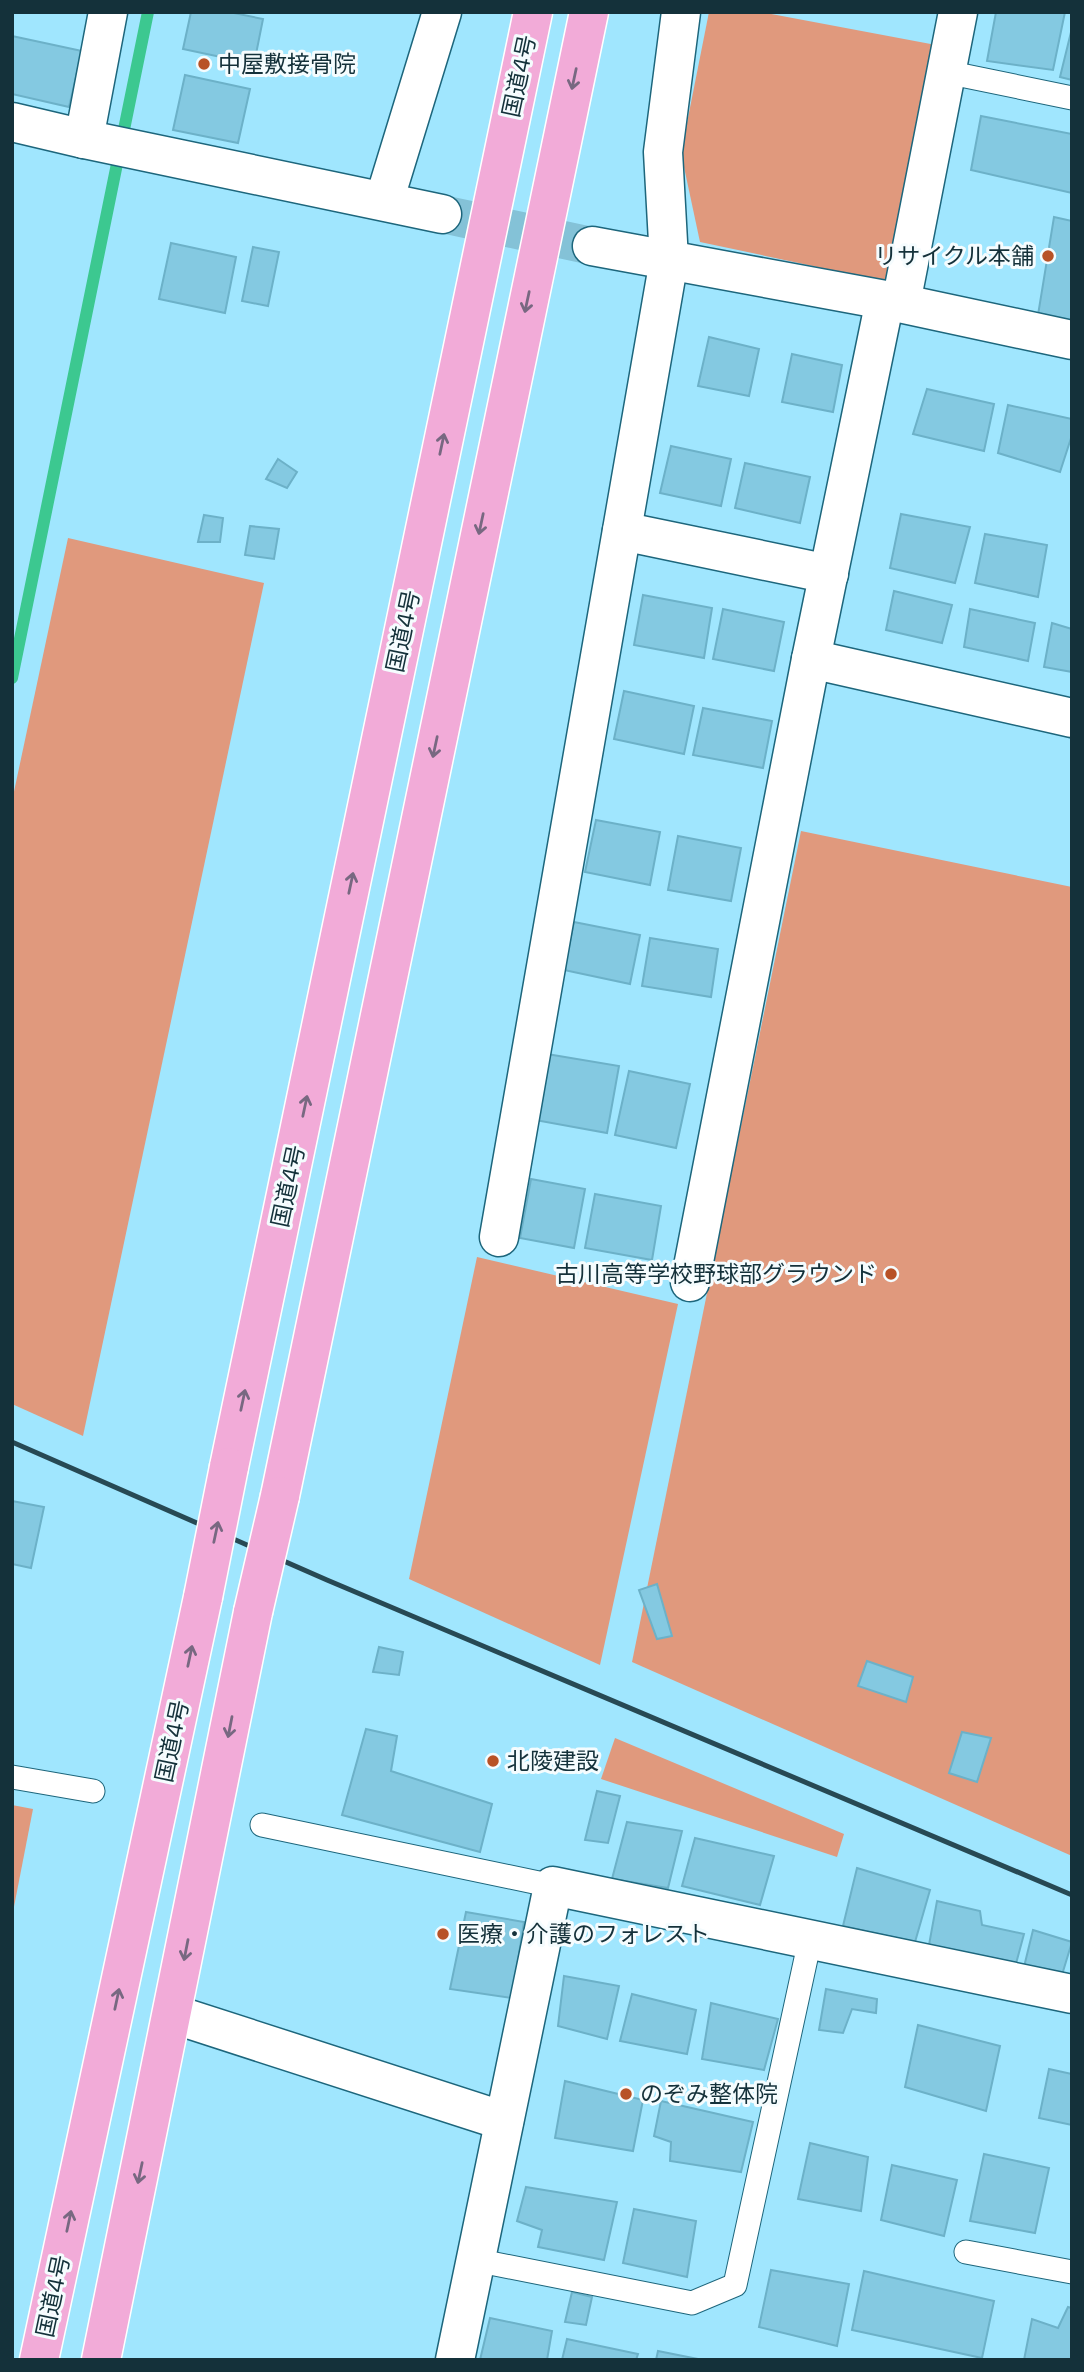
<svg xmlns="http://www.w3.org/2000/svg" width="1084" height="2372" font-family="'Space Grotesk','Noto Sans JP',sans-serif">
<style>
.green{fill:#e0997d}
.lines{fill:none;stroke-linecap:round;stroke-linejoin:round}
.stream{stroke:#3cc890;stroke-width:12}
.building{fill:#84c9e1;stroke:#6cb1c8;stroke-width:2}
.minor-tunnel{stroke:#84c2d7;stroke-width:38;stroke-dasharray:38 19;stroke-linecap:butt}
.service-casing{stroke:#1d667c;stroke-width:25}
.minor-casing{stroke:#1d667c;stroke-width:41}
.trunk-casing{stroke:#fff;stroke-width:41}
.service{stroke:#fff;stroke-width:23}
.minor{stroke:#fff;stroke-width:38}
.trunk{stroke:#f2abd8;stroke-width:38}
.rail{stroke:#274954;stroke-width:5}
.trunk-bridge-casing{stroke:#fff;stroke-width:41;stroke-linecap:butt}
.trunk-bridge{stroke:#f2abd8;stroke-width:38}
.oneway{stroke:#786881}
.poi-dot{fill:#b85226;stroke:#f5fcfe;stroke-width:2.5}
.labels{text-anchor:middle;stroke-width:6;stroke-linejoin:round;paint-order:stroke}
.poi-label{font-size:23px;fill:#14313a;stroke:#f5fcfe;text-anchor:start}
.street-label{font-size:23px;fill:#14313a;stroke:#f5fcfe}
</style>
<rect width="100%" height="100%" fill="#a0e6fe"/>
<!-- green -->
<g class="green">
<path d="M709 12H761L936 45 893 283 700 242 681 153Z"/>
<path d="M68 538 264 583 83 1436 12 1404V801Z"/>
<path d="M801 831 1072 887V1856L632 1662Z"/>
<path d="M477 1257 678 1304 600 1665 409 1579Z"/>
<path d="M615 1738 844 1834 837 1857 601 1779Z"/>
<path d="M12 1805 33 1809 12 1917Z"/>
</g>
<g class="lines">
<!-- stream -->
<path class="stream" d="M12 678 148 12"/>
</g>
<!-- building -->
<g class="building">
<path d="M191 12H229L263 19 254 64 183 49Z"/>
<path d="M996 12H1065L1053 70 987 61Z"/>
<path d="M1072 28V80L1060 77Z"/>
<path d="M12 36 82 51 69 107 12 94Z"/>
<path d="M185 75 250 89 238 143 173 130Z"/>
<path d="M981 116 1072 134V193L971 170Z"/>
<path d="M1054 217 1072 221V323L1038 315Z"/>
<path d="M171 243 236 257 225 313 159 299Z"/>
<path d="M253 247 279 252 268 306 242 301Z"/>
<path d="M709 337 759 349 749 396 698 386Z"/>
<path d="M792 354 842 365 833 412 782 402Z"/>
<path d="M927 389 994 404 984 451 913 434Z"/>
<path d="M1008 405 1072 419V435L1060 472 998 453Z"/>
<path d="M671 446 731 459 721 506 660 493Z"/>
<path d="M278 459 297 472 287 488 266 479Z"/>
<path d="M745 463 810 477 800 523 735 508Z"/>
<path d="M901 514 970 527 955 583 890 568Z"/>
<path d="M204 515 223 518 220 542H198Z"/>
<path d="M250 526 279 529 274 559 245 555Z"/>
<path d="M985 534 1047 545 1038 597 975 583Z"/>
<path d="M894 591 952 605 942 643 886 630Z"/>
<path d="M643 595 712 608 704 658 634 645Z"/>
<path d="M723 609 784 622 774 671 713 659Z"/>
<path d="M970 609 1035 623 1028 661 964 647Z"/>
<path d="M1052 623 1072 629V672L1044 667Z"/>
<path d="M624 691 694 706 684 754 614 739Z"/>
<path d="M703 708 772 721 763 768 693 755Z"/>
<path d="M596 820 660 832 650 885 585 872Z"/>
<path d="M678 836 741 848 731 901 668 890Z"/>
<path d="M574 922 640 935 630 984 564 970Z"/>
<path d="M650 938 718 949 711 997 642 986Z"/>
<path d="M547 1054 619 1066 607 1133 535 1120Z"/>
<path d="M629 1071 690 1084 676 1148 615 1135Z"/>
<path d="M531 1179 585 1189 574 1248 520 1238Z"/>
<path d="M595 1194 661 1206 652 1260 585 1248Z"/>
<path d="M12 1501 44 1507 31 1568 12 1564Z"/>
<path d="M657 1584 672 1636 657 1639 639 1590Z"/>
<path d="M379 1647 403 1652 399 1675 373 1672Z"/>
<path d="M867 1661 913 1677 906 1702 858 1686Z"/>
<path d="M366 1729 397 1736 391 1771 492 1804 480 1852 342 1815Z"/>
<path d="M962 1732 991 1738 977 1782 949 1773Z"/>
<path d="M597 1791 620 1796 608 1843 585 1840Z"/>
<path d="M627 1822 682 1831 668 1888 612 1879Z"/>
<path d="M695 1838 774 1856 760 1905 682 1886Z"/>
<path d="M857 1868 930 1890 915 1942 843 1926Z"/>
<path d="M937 1901 980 1911 982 1925 1024 1934 1014 1971 927 1956Z"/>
<path d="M466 1912 524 1922 512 1998 450 1989Z"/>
<path d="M1033 1930 1072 1942 1061 1978 1023 1971Z"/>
<path d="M564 1976 619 1986 607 2039 558 2026Z"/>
<path d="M826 1989 877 1999 876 2013 852 2009 843 2033 819 2030Z"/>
<path d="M632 1994 696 2010 687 2054 620 2041Z"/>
<path d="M711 2003 778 2019 764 2070 702 2059Z"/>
<path d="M918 2025 1000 2046 986 2111 905 2087Z"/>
<path d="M1049 2069 1072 2074V2125L1039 2118Z"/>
<path d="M565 2081 643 2100 633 2151 555 2138Z"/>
<path d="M661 2101 753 2122 741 2172 670 2161 671 2142 654 2136Z"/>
<path d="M810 2143 868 2157 861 2211 798 2199Z"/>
<path d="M984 2154 1049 2168 1035 2233 970 2221Z"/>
<path d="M892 2165 957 2180 944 2236 881 2220Z"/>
<path d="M526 2187 617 2202 604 2260 538 2247 542 2230 517 2221Z"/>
<path d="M634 2209 696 2221 687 2277 623 2263Z"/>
<path d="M771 2270 849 2284 837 2346 759 2327Z"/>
<path d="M864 2271 994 2301 982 2358 852 2330Z"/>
<path d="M572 2292 592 2297 586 2325 565 2322Z"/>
<path d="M1068 2307 1072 2308V2360H1024L1032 2319 1058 2328Z"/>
<path d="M490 2318 552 2331 547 2360H480Z"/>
<path d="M567 2339 638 2354 636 2360H562Z"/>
<path d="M658 2351 703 2360H656Z"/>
</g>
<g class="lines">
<!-- minor-tunnel -->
<path class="minor-tunnel" d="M442 214 592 246"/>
<!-- service casing -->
<g class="service-casing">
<g id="service">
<path d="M946 72 1072 98"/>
<path d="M12 1777 93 1791"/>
<path d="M262 1825 553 1886"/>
<path d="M966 2252 1072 2272"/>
<path d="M475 2260 692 2303 735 2285 810 1940"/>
</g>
</g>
<!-- minor casing -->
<g class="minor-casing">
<g id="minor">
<path d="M12 122 84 139 442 214"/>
<path d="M84 139 108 12"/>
<path d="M384 201 442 12"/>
<path d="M592 246 885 300 1072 340"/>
<path d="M901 303 958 12"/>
<path d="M622 531 829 574"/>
<path d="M811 659 1072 718"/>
<path d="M499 1237 669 260 663 152 681 12"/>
<path d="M690 1282 811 659 885 300"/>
<path d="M173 2014 504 2121"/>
<path d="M455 2360 553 1886 1072 1994"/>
</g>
</g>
<!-- trunk casing -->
<g class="trunk-casing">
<g id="trunk">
<path d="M229 1467 533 12"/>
<path d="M280 1496 589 12"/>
<path d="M39 2360 203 1597"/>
<path d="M101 2360 253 1612"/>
</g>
</g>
<!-- service -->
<use href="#service" class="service"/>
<!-- minor -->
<use href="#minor" class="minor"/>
<!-- trunk -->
<use href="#trunk" class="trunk"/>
<!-- rail -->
<path class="rail" d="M12 1442 327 1580 1072 1895"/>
<!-- trunk-bridge casing -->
<g class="trunk-bridge-casing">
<g id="trunk-bridge">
<path d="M203 1597 229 1467"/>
<path d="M253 1612 280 1496"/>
</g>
</g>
<!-- trunk-bridge -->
<use href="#trunk-bridge" class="trunk-bridge"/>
</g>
<!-- one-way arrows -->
<defs><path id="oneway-shaft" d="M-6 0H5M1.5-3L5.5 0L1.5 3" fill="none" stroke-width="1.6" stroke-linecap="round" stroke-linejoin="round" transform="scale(1.75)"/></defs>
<g class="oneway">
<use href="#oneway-shaft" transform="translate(574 79) rotate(102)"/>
<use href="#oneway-shaft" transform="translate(527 302) rotate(102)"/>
<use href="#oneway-shaft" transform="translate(442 444) rotate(-78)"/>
<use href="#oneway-shaft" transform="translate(481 524) rotate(102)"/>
<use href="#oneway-shaft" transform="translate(435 747) rotate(102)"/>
<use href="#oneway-shaft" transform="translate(351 883) rotate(-78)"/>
<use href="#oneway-shaft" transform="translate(305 1106) rotate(-78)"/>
<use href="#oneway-shaft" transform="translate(243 1400) rotate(-78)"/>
<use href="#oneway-shaft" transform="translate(216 1532) rotate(-78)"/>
<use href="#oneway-shaft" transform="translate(190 1656) rotate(-78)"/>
<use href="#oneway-shaft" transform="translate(230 1727) rotate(101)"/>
<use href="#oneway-shaft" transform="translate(186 1950) rotate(101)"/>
<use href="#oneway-shaft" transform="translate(117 1999) rotate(-78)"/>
<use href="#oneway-shaft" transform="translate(140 2173) rotate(102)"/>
<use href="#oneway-shaft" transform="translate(69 2221) rotate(-78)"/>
</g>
<!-- markers -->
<g class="poi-dot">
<circle cx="204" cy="64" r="7"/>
<circle cx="1048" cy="256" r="7"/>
<circle cx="891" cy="1274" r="7"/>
<circle cx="493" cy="1761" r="7"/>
<circle cx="443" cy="1934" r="7"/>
<circle cx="626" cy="2094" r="7"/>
</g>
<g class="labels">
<!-- poi labels -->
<g class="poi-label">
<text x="218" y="72">中屋敷接骨院</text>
<text x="1034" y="264" text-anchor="end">リサイクル本舗</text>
<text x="877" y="1282" text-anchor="end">古川高等学校野球部グラウンド</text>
<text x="507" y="1769">北陵建設</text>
<text x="457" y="1942">医療・介護のフォレスト</text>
<text x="640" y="2102">のぞみ整体院</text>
</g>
<!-- street labels -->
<g class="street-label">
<text transform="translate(519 76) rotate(-78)" y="8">国道4号</text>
<text transform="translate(403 631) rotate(-78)" y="8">国道4号</text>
<text transform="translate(288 1186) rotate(-78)" y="8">国道4号</text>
<text transform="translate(172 1741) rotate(-78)" y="8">国道4号</text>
<text transform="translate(53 2296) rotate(-78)" y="8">国道4号</text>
</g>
</g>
<!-- border -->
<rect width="1084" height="2372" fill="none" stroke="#14313a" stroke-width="28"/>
</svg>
